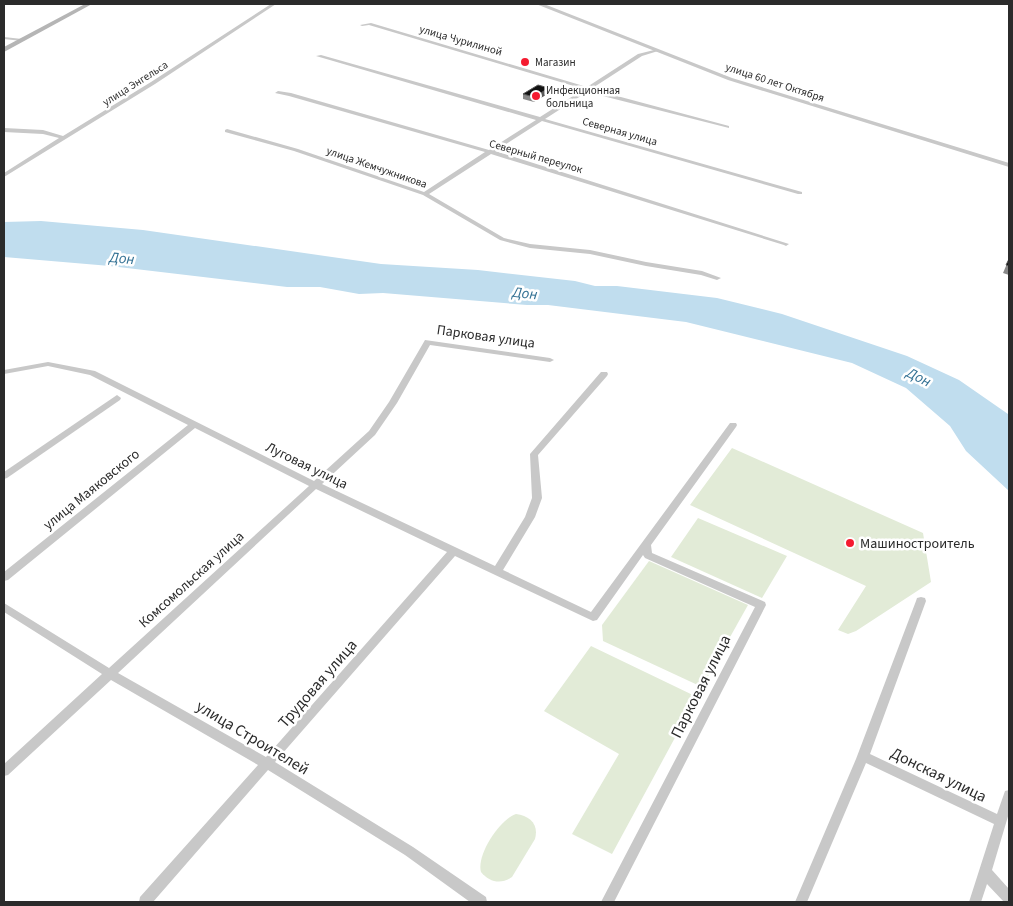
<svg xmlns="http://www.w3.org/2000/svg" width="1013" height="906" font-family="'Source Sans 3',sans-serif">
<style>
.green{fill:#e2ebd7}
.water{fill:#c0ddee}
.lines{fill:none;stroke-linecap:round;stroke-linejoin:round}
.minor{fill:#c8c8c8;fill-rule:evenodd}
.tertiary{fill:#c8c8c8;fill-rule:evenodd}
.secondary{fill:#b5b5b5;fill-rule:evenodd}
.wall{fill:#888}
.shaded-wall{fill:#595959}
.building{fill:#121212;stroke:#595959}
.poi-dot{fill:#f51b30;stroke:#fff;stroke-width:2}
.labels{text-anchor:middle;stroke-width:5;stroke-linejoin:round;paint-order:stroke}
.far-street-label{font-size:11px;fill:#2b2b2b;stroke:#fff}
.far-poi-label{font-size:11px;fill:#2b2b2b;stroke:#fff;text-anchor:start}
.street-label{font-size:14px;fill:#2b2b2b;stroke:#fff}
.poi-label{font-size:14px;fill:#2b2b2b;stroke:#fff;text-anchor:start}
.water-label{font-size:15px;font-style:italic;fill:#337194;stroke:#fff}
.near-street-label{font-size:16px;fill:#2b2b2b;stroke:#fff}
</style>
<rect width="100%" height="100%" fill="#fff"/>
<!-- green -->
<g class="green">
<path d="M732 448 923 533 931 582 856 631 848 634 838 630 866 586 690 505Z"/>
<path d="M698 518 787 556 762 598 671 557Z"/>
<path d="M649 561 748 605 702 687 603 641 602 625Z"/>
<path d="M591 646 697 697 612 854 572 834 619 754 544 711Z"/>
<path d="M516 814C530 816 539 824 535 839L512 877C501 885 489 882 481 872 476 855 500 819 516 814Z"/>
</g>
<!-- water -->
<path class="water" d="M41 221 143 230 381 264 478 270 575 281 595 286H617L717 298 782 314 907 356 959 380 1008 414 1009 491 966 451 950 426 906 388 852 363 686 322 548 305H527L383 293 359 294 320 287H287L110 266 4 257V222Z"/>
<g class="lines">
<!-- minor -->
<g class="minor">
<path d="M271 4H276L155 84 4 177V173L59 138 43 134 4 132V128L43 130 63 136 151 82Z"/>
<path d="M371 23 587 87 638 54 658 49V51L642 56 591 89 729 126V128L587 92 545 119 802 192V194H798L542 121 495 151 789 244 786 246 784 245 491 154 429 194 504 238 530 244 590 250 646 262 702 271 721 278 717 280 701 275 646 266 590 254 530 248 500 240 423 195 294 151 225 132V130L227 129 298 149 424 192 485 152 289 96 275 93 278 91 291 93 489 150 536 120 316 56 321 55 540 117 584 89 369 25 362 26 360 25Z"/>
<path d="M4 37 22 39 24 40 22 41 4 39Z"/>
<path d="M425 340 550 358 554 360 550 362 430 345 397 403 375 435 322 484 495 566 525 517 532 498 530 454 601 372H607L608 374 607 376 538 455 542 498 535 517 503 570 591 612 730 423H736L737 425 736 427 651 545 652 553 765 602 766 605 614 902H601L755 607 645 558 643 555 597 620 593 621 455 556 275 762 413 847 486 897 487 902H470L405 855 268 770 153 902H139L140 897 258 765 111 680 8 775 4 776V764L102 674 4 612V603L109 668 309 486 195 428 8 580 4 581V572L188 425 90 375 48 366 4 374V370L48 362 95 371 314 481 369 431 389 402ZM316 489 447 552 266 757 118 673Z"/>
<path d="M117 395 121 398 120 400 7 478 4 479V472Z"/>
<path d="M921 597 925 598 926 601 870 754 997 814 1005 791 1009 790V813L992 870 1009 889V902H1004L987 884 981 902H969L994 824 866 763 807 902H795L856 759 916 601 917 598Z"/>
</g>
<!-- tertiary -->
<path class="tertiary" d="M536 4H544L732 78 1009 163V167L728 80Z"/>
<!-- secondary -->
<path class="secondary" d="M85 4H92L4 52V47Z"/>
</g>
<!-- wall -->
<g class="wall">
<path d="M549 88V93L534 102 523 99V94Z"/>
<path d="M1009 259V275L1003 273Z"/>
</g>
<!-- shaded-wall -->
<path class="shaded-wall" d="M549 88V93L534 102V97Z"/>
<!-- building -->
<g class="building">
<path d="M538 85 549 88 534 97 523 94Z"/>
<path d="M1009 259V266L1006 265Z"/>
</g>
<!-- markers -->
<g class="poi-dot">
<circle cx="525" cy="62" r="5"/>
<circle cx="536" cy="96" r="5"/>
<circle cx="850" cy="543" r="5"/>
</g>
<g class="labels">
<!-- far-street labels -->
<g class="far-street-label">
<text transform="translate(461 40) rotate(16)" y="4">улица Чурилиной</text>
<text transform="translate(775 82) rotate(18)" y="4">улица 60 лет Октября</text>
<text transform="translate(135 83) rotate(-32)" y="4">улица Энгельса</text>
<text transform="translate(620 131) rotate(16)" y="4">Северная улица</text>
<text transform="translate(536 156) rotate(16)" y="4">Северный переулок</text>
<text transform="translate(377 167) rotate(19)" y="4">улица Жемчужникова</text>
</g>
<!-- far-poi labels -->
<g class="far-poi-label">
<text x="535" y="66">Магазин</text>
<text x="546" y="94">Инфекционная<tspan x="546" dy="13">больница</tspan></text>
</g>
<!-- street labels -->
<g class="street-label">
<text transform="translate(486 336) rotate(8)" y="5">Парковая улица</text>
<text transform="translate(307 465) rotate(26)" y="5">Луговая улица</text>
<text transform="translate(91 489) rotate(-39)" y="5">улица Маяковского</text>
<text transform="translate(191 579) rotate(-42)" y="5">Комсомольская улица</text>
</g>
<!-- poi labels -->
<g class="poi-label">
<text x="860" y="548">Машиностроитель</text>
</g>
<!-- water labels -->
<g class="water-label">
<text transform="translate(122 258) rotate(5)" y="5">Дон</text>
<text transform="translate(525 293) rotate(6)" y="5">Дон</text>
<text transform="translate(919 377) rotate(26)" y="5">Дон</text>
</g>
<!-- near-street labels -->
<g class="near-street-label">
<text transform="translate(317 683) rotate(-49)" y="6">Трудовая улица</text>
<text transform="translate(700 686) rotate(-63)" y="6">Парковая улица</text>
<text transform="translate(253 737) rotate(31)" y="6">улица Строителей</text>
<text transform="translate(939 774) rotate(26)" y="6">Донская улица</text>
</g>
</g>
<!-- border -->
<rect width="1013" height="906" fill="none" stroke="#2b2b2b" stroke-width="10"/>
</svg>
